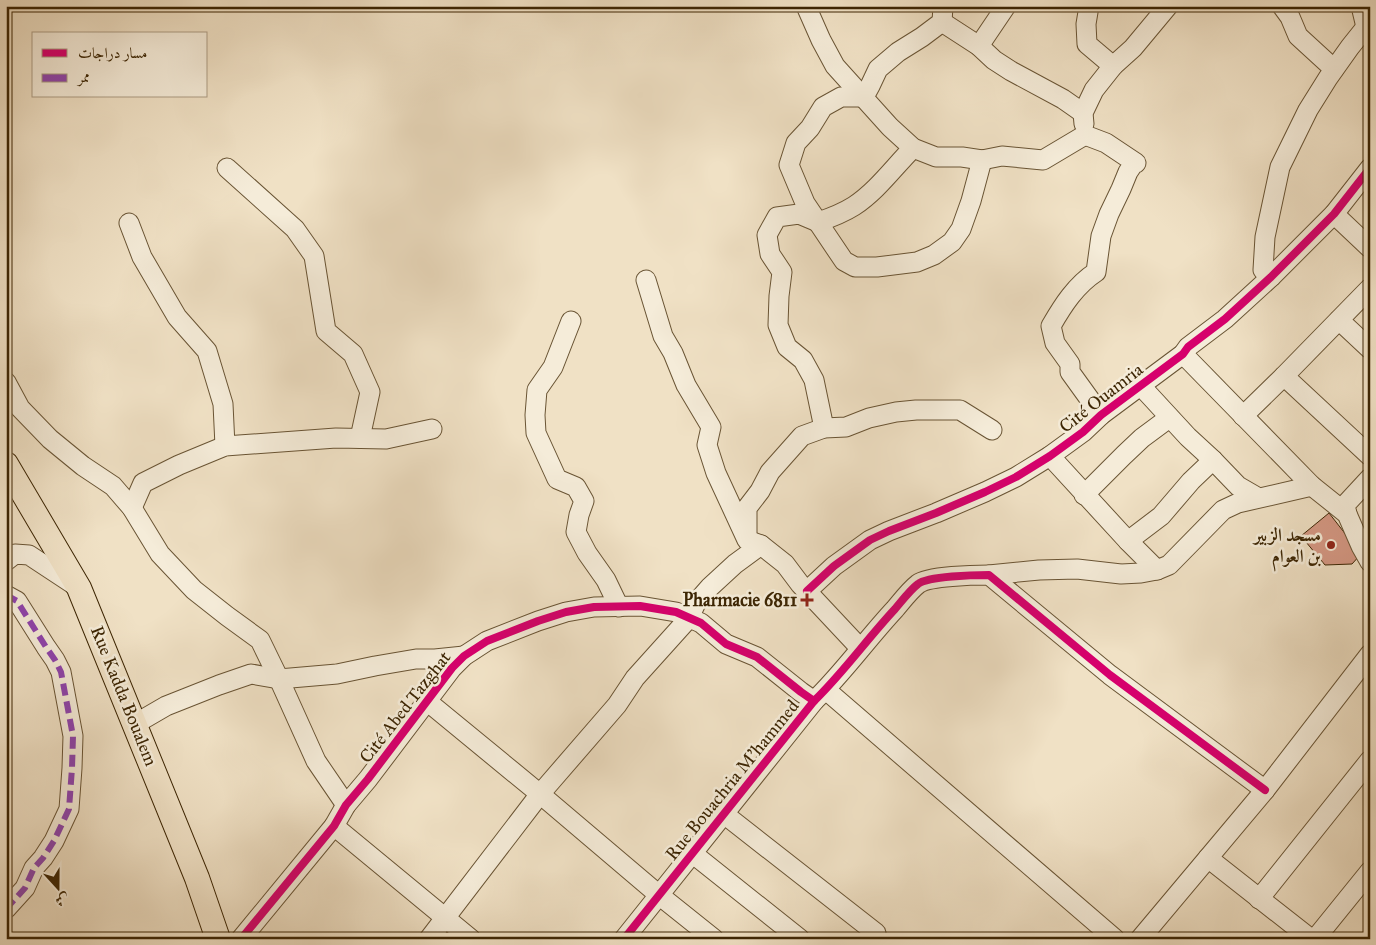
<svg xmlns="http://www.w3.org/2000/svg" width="1376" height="945" font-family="'IM FELL Great Primer',Amiri,serif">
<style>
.building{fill:#d59884;stroke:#3c2503}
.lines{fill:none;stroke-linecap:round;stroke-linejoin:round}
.minor-casing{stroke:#695434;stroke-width:21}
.major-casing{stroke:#3c2503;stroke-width:26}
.minor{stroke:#f5ecd9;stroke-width:19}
.major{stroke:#f0e1c5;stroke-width:24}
.quiet{stroke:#8e44ad;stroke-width:6;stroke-dasharray:12 6;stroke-linecap:butt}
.cycleway-casing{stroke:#f5ecd9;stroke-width:11}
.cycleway{stroke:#d6006c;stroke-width:8}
.poi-dot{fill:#8f2418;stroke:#f5ecd9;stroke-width:2}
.labels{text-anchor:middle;stroke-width:5;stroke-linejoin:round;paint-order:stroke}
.street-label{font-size:18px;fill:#3c2503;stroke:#f5ecd9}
.poi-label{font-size:18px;font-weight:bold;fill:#3c2503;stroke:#f5ecd9;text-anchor:end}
</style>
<rect width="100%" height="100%" fill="#f0e1c5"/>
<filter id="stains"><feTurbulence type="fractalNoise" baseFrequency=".004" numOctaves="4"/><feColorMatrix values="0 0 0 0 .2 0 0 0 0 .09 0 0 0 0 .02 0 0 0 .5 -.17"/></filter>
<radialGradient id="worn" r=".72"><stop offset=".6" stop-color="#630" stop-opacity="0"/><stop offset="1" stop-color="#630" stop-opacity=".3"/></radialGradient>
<!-- building -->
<path class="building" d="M1329 513 1361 554 1352 564 1325 565 1301 536Z"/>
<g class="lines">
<!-- minor casing -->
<g class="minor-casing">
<g id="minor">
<path d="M806 6 821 40 835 66 890 127 913 148 936 157H962L982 160 1002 156 1043 160 1085 135"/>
<path d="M943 6 942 22 922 37 898 52 878 69 870 86 864 97H841L823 107 810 128 796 143 789 165 805 203 844 261 855 267H877L917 262 934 255 952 242 961 229 971 201 982 160"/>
<path d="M1089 6 1086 24 1087 44 1113 66"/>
<path d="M1282 6 1290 17 1298 36 1334 69"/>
<path d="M1361 6 1366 27"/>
<path d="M942 22 979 46 994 60 1011 71 1063 99 1083 113"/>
<path d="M979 46 1006 6"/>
<path d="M1084 124 1083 113 1094 90 1113 66 1133 48 1168 6"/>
<path d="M1085 135 1106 143 1136 163H1134L1128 172 1121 189 1109 214 1101 236 1096 272C1076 285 1063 305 1051 326L1055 343 1070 364V372L1101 415"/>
<path d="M227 168 295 229 314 256 326 331 353 354 370 392 360 438"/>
<path d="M1334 214 1370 248"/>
<path d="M818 222 799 214 777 217 767 235 770 254 782 272 779 296 778 325 787 347 803 360 814 380 824 428"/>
<path d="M818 222C830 218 843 213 854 206 877 191 894 167 913 148"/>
<path d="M129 223 142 257 177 317 207 351 223 404 225 446"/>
<path d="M1271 277 1263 270 1265 237 1280 167 1308 110 1328 78 1350 47 1370 22"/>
<path d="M646 280 663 336 673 353 686 385 711 427 707 445 716 473 747 540 761 545 785 564 800 584 860 648"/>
<path d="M1370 288 1284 376 1370 456"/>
<path d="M1339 320 1370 349"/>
<path d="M571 321 553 367 537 390 535 415 536 433 557 479 576 487 584 501 579 515 576 532 587 553 606 580 619 607"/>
<path d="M1183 354 1312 486 1347 514 1361 546 1370 562"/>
<path d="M6 382 20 408 50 439 83 466 113 486 132 508 160 554 194 590 227 616 260 640 279 679 316 761 346 805"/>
<path d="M1140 385 1188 437 1213 460 1238 486 1257 497"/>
<path d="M1243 416 1284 376"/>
<path d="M1050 456 1128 541 1157 570"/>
<path d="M1084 495 1124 455 1142 438 1169 418"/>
<path d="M132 508 143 483 179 465 225 446 336 438 386 439 432 429"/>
<path d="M1347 514 1345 505 1370 478"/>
<path d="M747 534V508L760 491 770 472 802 436 824 428 846 427 869 418 896 412 916 410H960L992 430"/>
<path d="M1128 541 1161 516 1191 481 1213 460"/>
<path d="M6 561 15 554 29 555 76 586"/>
<path d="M989 575 1039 570 1077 569 1121 574 1141 573 1157 570 1169 565 1223 510 1238 503 1312 486"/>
<path d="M807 591 834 566 870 540 889 531 936 513 985 492 1016 477 1050 456 1083 432 1101 415 1183 354 1188 347 1225 319 1271 277 1334 214 1370 168"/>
<path d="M6 595 17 601 46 647 55 660 61 672 73 736 72 768 69 809 54 841 43 858 34 868 25 888 6 909"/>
<path d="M826 690 1115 939"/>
<path d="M428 702 540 794 659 895 714 939"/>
<path d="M135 724 166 706 219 685 251 674 279 679 337 674 375 666 416 659H435L464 656"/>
<path d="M724 814 876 933"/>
<path d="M334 826 471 939"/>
<path d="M692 853 800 939"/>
<path d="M1208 858 1311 939"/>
<path d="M1259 899 1370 760"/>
<path d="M241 939 334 826 346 805 368 779 452 668 464 656 487 641 538 621 566 612 594 607 640 606 676 612 701 623 726 644 757 657 801 692 814 701"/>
<path d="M429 939 540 794 617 705 635 678 689 618 696 603 710 587 735 564 761 545"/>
<path d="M624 939 814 701C843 673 867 639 895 609 901 602 910 590 918 584 928 576 975 575 989 575L1110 675 1265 790"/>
<path d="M1140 939 1265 790 1370 654"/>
<path d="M1315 939 1370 871"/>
</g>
</g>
<!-- major casing -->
<g class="major-casing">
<path id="major" d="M6 464 79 588 197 878 218 939"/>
</g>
<!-- minor -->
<use href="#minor" class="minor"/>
<!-- major -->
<use href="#major" class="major"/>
<!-- quiet -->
<path class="quiet" d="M6 595 17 601 46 647 55 660 61 672 73 736 72 768 69 809 54 841 43 858 34 868 25 888 6 909"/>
<!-- cycleway casing -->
<g class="cycleway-casing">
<g id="cycleway">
<path d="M807 591 834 566 870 540 889 531 936 513 985 492 1016 477 1050 456 1083 432 1101 415 1183 354 1188 347 1225 319 1271 277 1334 214 1370 168"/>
<path d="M241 939 334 826 346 805 368 779 452 668 464 656 487 641 538 621 566 612 594 607 640 606 676 612 701 623 726 644 757 657 801 692 814 701"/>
<path d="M624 939 814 701C843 673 867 639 895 609 901 602 910 590 918 584 928 576 975 575 989 575L1110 675 1265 790"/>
</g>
</g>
<!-- cycleway -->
<use href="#cycleway" class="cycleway"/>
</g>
<!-- markers -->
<g class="poi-dot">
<circle cx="1331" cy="545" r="5"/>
<path d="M804.5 592.5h5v5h5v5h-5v5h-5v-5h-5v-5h5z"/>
</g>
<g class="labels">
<!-- street labels -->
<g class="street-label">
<text transform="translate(1101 398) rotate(-38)" y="6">Cité Ouamria</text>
<text transform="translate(124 696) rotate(68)" y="6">Rue Kadda Boualem</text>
<text transform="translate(405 707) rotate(-52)" y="6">Cité Abed Tazghat</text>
<text transform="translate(732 780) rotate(-51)" y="6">Rue Bouachria M'hammed</text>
</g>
<!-- poi labels -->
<g class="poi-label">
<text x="1321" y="541">مسجد الزبير<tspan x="1321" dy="21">بن العوام</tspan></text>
<text x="797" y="606">Pharmacie 6811</text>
</g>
</g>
<!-- margin -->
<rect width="1376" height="945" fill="none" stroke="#f0e1c5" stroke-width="25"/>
<rect x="8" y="8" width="1361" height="930" fill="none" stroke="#3c2503" stroke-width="2.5"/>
<rect x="12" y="12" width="1351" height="920" fill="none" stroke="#3c2503"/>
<!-- legend -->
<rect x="32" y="32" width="175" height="65" fill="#f5ecd9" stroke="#ab9c83"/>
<rect x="42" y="49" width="25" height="8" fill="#d6006c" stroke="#ab9c83"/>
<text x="78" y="58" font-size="15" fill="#3c2503">مسار دراجات</text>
<rect x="42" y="74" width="25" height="8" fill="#8e44ad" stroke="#ab9c83"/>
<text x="78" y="82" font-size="15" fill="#3c2503">ممر</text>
<!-- north arrow -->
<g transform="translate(58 888) rotate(159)" stroke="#f5ecd9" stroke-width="4" paint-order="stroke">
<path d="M0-4L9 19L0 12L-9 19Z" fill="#3c2503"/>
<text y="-8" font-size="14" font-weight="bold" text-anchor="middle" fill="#3c2503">ش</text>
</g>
<rect width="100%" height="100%" filter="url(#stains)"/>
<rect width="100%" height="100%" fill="url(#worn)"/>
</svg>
